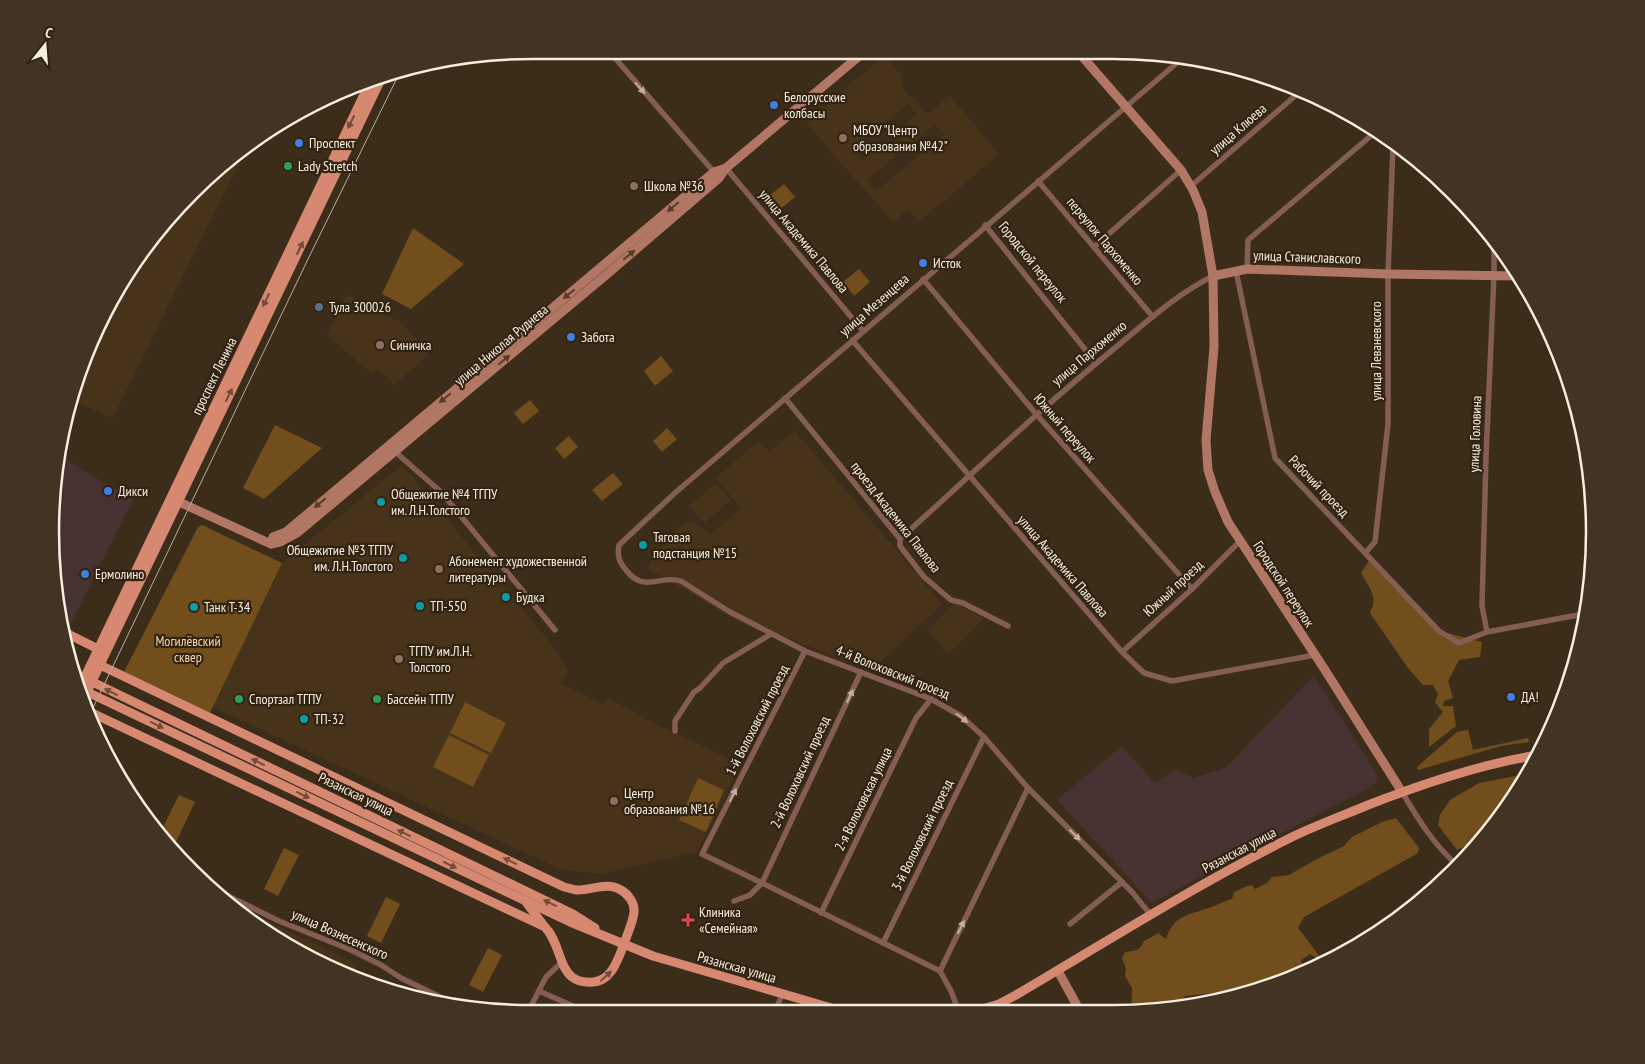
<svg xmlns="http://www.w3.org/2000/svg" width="1645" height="1064" font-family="'PT Sans Narrow',sans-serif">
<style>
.commercial{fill:#463230}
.built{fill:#46331a;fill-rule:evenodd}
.green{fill:#724e1c}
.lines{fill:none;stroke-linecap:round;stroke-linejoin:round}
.street{stroke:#845e52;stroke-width:5.5}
.secondary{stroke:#b27664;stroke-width:9}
.primary{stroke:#d68871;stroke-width:9}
.tram{stroke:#b8ad9f;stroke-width:1}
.oneway{fill:#c3ada1}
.oneway2{fill:#744b37}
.oneway3{fill:#583c2a}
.shop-dot{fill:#3f7fe0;stroke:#322311;stroke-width:2}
.education-dot{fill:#8d6e63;stroke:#322311;stroke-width:2}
.leisure-dot{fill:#2e9e5b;stroke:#322311;stroke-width:2}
.service-dot{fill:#5c6f8a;stroke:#322311;stroke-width:2}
.culture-dot{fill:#0f9aa8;stroke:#322311;stroke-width:2}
.health-dot{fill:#e0444e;stroke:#322311;stroke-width:2}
.labels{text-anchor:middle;stroke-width:4.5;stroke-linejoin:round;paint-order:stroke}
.poi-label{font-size:14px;fill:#f7eee2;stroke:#322311;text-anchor:start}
.street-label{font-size:14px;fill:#f7eee2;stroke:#322311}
.park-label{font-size:14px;fill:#f5d6b1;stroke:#322311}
.rim{fill:none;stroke:#f7eee2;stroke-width:2.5}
</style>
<rect width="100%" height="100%" fill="#3c2d1b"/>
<!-- commercial -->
<g class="commercial">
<path d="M60 455 109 486 134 497 71 623 63 618 51 501Z"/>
<path d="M1314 676 1378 775 1376 782 1370 788 1288 830 1152 903 1057 800 1122 746 1155 783 1176 769 1193 778 1225 768Z"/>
</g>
<!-- built -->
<g class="built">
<path d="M884 55 901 75 903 86 909 97 914 98 927 114 950 96 999 154 919 222 908 209 893 222 806 123ZM908 104 917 115 895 133 905 145 908 146 935 124 944 135 876 191 867 180 896 156 894 154 896 152 886 141 862 161 853 149Z"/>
<path d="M247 147 113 418 71 400 76 377 150 238Z"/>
<path d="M347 295 402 323 429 355 394 385 378 369 372 374 327 335Z"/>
<path d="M795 431 942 604 871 671 727 614 646 568 677 529 691 520 708 532 713 533 741 508 716 478 759 441 769 452Z"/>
<path d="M402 465 554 647 568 671 562 684 604 705 609 698 652 722 741 764 697 852 600 874 560 869 213 707 282 563Z"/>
<path d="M716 483 731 500 704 523 689 506Z"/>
<path d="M953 605H960L985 618 948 653 928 631Z"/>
<path d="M262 918 358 965 352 978 347 977 259 923Z"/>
</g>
<!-- green -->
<g class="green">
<path d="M784 184 795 197 779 210 769 196Z"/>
<path d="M413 228 464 264 411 309 382 294Z"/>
<path d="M859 269 870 282 854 296 843 282Z"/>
<path d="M661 356 673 371 655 386 644 371Z"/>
<path d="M530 400 539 411 523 424 514 413Z"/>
<path d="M275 425 322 448 264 499 243 488Z"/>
<path d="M667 428 677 439 662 452 653 441Z"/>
<path d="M569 436 578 447 564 459 555 448Z"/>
<path d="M613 473 623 484 602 501 592 490Z"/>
<path d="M202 525 282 563 209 715 123 674 198 527Z"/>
<path d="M1371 558 1439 631 1482 642 1480 657 1459 660 1448 681 1453 698 1444 701 1443 706H1453L1456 726 1429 747V729L1443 712 1435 702 1438 694 1433 685H1423L1408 668 1370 613C1371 610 1372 607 1373 605 1376 594 1366 582 1361 573Z"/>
<path d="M465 702 506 723 491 753 450 733Z"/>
<path d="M1468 730 1473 750 1528 738 1529 742 1501 746 1418 770 1417 767 1457 732Z"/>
<path d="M449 735 489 755 473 787 433 767Z"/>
<path d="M1531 773 1485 837 1457 850 1438 825 1440 815 1450 800 1479 783Z"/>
<path d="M698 778 724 790 706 832 679 820Z"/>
<path d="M179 795 195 802 174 846 160 833Z"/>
<path d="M1396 818 1419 848 1418 853 1304 917 1298 928 1324 962 1322 966 1315 957 1310 954 1301 960 1304 973 1245 995 1232 993H1213L1186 996 1170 1008 1141 1005 1138 1013H1131L1132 988 1125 976 1126 969 1122 958 1125 952C1133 951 1141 951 1143 942L1158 933 1166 939C1173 917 1185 916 1205 909 1214 907 1222 902 1232 899L1234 892 1247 886 1252 885 1255 889 1267 883 1272 877 1289 875 1315 860 1344 846 1352 837 1382 822Z"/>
<path d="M284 848 299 855 278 896 264 889Z"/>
<path d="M386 897 400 904 381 943 367 936Z"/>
<path d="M488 948 502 955 483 992 469 985Z"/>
</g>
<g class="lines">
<!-- street -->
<g class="street">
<path d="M608 50 714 172"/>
<path d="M726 168 863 331"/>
<path d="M1038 181 1153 317"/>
<path d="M1191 186 1302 90"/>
<path d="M985 225 1096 363"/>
<path d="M1094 247 1181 170"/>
<path d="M1247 269 1248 240 1373 134"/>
<path d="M1236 271 1275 458 1439 631 1459 643 1487 632 1578 615 1588 607"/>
<path d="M923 279 1036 414 1192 589"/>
<path d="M852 340 1122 652 1144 673 1172 681 1315 655"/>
<path d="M785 398 900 539V546L924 577 951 600 963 603 1008 626"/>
<path d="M394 449 400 456 441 492 555 630"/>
<path d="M900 539C971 475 1041 408 1115 348 1146 322 1177 294 1213 276"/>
<path d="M1366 552 1375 542 1388 424V274L1393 146"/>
<path d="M1592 553 1593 495"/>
<path d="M1487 632 1482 606 1486 457 1494 275V237"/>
<path d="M805 651 702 854 762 883 861 672"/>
<path d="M1122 652 1192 589 1240 541"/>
<path d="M675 731V721L694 692 700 688 723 663 771 634"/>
<path d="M1402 792C1418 819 1434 845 1458 866"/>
<path d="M206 885 279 921 351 950 381 965 401 978 463 1008"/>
<path d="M734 901 750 895 762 883 940 971 951 991 959 1012"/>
<path d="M821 913 916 718 931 699"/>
<path d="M1150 914 1132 892 1028 788 984 737 961 716 931 699 805 651 730 612 681 581C661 574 644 594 626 570 619 562 617 556 619 545L676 492 1185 56"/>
<path d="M1070 924 1122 882"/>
<path d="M883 943 984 737"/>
<path d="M940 971 1028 788"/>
<path d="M539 991 582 1010"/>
<path d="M529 1010 546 977 563 961"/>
<path d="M775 1011 782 995"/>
</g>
<!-- secondary -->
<g class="secondary">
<path d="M1080 54 1181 170 1193 190 1202 212 1213 276 1214 347 1206 440 1208 470 1215 492 1228 522 1325 670 1402 792"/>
<path d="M1213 276 1247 269 1388 274 1519 276"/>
<path d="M177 501 271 544 280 542 297 533 606 275 719 178 726 168 864 52"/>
<path d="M271 544 273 537 286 532 714 172 726 168"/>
<path d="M1058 971 1081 1013"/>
</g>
<!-- primary -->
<g class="primary">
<path d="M64 632 98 649"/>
<path d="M74 673 573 914 595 928"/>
<path d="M80 687 372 78"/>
<path d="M81 689 570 922 653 956 845 1012"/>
<path d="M85 696 383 75"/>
<path d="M92 713 545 927C559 941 559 967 572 977 576 980 582 982 587 982 611 985 618 960 625 941 628 932 633 922 634 912 635 903 628 894 621 890 606 881 591 891 576 890 572 889 568 888 564 887L100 665"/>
<path d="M526 902 544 926"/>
<path d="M972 1012 999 1004 1016 995C1106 942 1194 886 1288 839 1314 826 1342 816 1368 805 1422 784 1481 764 1538 755"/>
</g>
<!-- tram -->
<path class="tram" d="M91 712 309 257 400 72"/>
</g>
<!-- one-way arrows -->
<defs><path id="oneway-solid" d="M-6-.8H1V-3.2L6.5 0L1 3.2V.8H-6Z" transform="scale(1.25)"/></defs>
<g class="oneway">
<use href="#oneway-solid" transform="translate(640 88) rotate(49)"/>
<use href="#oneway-solid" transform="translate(850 696) rotate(-65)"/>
<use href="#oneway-solid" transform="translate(962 718) rotate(38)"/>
<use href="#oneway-solid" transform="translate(733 795) rotate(-63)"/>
<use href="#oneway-solid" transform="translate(1075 835) rotate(45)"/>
<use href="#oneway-solid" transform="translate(961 927) rotate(-64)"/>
</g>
<g class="oneway2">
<use href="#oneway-solid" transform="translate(351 122) rotate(116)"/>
<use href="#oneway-solid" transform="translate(300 248) rotate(-64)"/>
<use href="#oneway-solid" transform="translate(266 300) rotate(116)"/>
<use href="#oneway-solid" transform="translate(229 395) rotate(-64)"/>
<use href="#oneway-solid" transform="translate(111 692) rotate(-154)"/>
<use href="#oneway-solid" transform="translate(157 725) rotate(26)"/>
<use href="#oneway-solid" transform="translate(258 762) rotate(-154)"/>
<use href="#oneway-solid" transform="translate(303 795) rotate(26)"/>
<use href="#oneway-solid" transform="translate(404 833) rotate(-154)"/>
<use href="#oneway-solid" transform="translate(510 861) rotate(-154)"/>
<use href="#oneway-solid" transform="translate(450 865) rotate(26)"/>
<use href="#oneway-solid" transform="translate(550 903) rotate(-154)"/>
<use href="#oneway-solid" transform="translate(606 976) rotate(-43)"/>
</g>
<g class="oneway3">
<use href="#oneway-solid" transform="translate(673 207) rotate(140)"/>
<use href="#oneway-solid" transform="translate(629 255) rotate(-40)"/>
<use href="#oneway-solid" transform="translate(569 294) rotate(140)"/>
<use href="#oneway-solid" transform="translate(504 360) rotate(-40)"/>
<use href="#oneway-solid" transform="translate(445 398) rotate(140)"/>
<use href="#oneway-solid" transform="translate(320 503) rotate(140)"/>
</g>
<!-- markers -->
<g class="shop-dot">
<circle cx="774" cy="105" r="5"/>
<circle cx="299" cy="143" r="5"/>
<circle cx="923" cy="263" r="5"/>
<circle cx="571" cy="337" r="5"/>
<circle cx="108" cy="491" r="5"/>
<circle cx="85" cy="574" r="5"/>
<circle cx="1511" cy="697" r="5"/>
</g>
<g class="education-dot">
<circle cx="843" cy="138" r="5"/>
<circle cx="634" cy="186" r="5"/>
<circle cx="380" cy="345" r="5"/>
<circle cx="439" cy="569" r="5"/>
<circle cx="399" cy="659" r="5"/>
<circle cx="614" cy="801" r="5"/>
</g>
<g class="leisure-dot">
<circle cx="288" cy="166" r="5"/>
<circle cx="239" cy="699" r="5"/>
<circle cx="377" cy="699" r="5"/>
</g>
<circle class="service-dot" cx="319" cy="307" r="5"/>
<g class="culture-dot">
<circle cx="381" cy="502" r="5"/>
<circle cx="643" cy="545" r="5"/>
<circle cx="403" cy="558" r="5"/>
<circle cx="506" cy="597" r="5"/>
<circle cx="420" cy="606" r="5"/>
<circle cx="194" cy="607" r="5"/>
<circle cx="304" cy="719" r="5"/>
</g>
<path class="health-dot" d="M685.5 912.5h5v5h5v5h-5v5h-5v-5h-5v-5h5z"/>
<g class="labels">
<!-- poi labels -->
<g class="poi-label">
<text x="784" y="102">Белорусские<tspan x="784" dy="16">колбасы</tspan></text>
<text x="853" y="135">МБОУ "Центр<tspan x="853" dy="16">образования №42"</tspan></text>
<text x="309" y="148">Проспект</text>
<text x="298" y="171">Lady Stretch</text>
<text x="644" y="191">Школа №36</text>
<text x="933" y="268">Исток</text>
<text x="329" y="312">Тула 300026</text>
<text x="581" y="342">Забота</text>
<text x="390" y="350">Синичка</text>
<text x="118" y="496">Дикси</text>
<text x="391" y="499">Общежитие №4 ТГПУ<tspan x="391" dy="16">им. Л.Н.Толстого</tspan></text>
<text x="653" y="542">Тяговая<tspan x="653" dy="16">подстанция №15</tspan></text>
<text x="393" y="555" text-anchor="end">Общежитие №3 ТГПУ<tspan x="393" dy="16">им. Л.Н.Толстого</tspan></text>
<text x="449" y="566">Абонемент художественной<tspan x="449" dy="16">литературы</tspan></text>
<text x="95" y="579">Ермолино</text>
<text x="516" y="602">Будка</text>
<text x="430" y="611">ТП-550</text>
<text x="204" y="612">Танк Т-34</text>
<text x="409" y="656">ТГПУ им.Л.Н.<tspan x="409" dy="16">Толстого</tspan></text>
<text x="1521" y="702">ДА!</text>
<text x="249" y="704">Спортзал ТГПУ</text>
<text x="387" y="704">Бассейн ТГПУ</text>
<text x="314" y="724">ТП-32</text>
<text x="624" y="798">Центр<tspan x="624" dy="16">образования №16</tspan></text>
<text x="699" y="917">Клиника<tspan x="699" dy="16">«Семейная»</tspan></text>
</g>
<!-- street labels -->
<g class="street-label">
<text transform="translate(1238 129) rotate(-41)" y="5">улица Клюева</text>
<text transform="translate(804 241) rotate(50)" y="5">улица Академика Павлова</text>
<text transform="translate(1105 241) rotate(50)" y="5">переулок Пархоменко</text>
<text transform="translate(1307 257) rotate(2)" y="5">улица Станиславского</text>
<text transform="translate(1033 262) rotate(51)" y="5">Городской переулок</text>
<text transform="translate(874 305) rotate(-41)" y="5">улица Мезенцева</text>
<text transform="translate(501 345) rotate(-40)" y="5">улица Николая Руднева</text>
<text transform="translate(1376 351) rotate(-90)" y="5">улица Леваневского</text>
<text transform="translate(1089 353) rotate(-40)" y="5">улица Пархоменко</text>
<text transform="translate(214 376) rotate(-64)" y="5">проспект Ленина</text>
<text transform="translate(1065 428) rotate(49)" y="5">Южный переулок</text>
<text transform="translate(1475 434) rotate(-88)" y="5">улица Головина</text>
<text transform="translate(1319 486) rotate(46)" y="5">Рабочий проезд</text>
<text transform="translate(896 517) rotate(52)" y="5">проезд Академика Павлова</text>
<text transform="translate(1063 566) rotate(49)" y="5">улица Академика Павлова</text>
<text transform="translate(1284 584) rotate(57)" y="5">Городской переулок</text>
<text transform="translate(1173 588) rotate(-43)" y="5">Южный проезд</text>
<text transform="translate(893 672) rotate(22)" y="5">4-й Волоховский проезд</text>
<text transform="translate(757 720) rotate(-63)" y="5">1-й Волоховский проезд</text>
<text transform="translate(800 772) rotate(-65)" y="5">2-й Волоховский проезд</text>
<text transform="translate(356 794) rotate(26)" y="5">Рязанская улица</text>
<text transform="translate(863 799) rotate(-64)" y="5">2-я Волоховская улица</text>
<text transform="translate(922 835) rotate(-64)" y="5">3-й Волоховский проезд</text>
<text transform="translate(1239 850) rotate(-28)" y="5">Рязанская улица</text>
<text transform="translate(340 934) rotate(24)" y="5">улица Вознесенского</text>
<text transform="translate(737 967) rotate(16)" y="5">Рязанская улица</text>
</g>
<!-- park labels -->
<g class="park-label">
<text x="188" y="646">Могилёвский<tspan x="188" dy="16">сквер</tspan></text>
</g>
</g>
<!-- crop -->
<path d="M0 0H1645V1064H0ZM532 59H1113A473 473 0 0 1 1586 532V532A473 473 0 0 1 1113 1005H532A473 473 0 0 1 59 532V532A473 473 0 0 1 532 59Z" fill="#423322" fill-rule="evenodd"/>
<path class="rim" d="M532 59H1113A473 473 0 0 1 1586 532V532A473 473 0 0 1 1113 1005H532A473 473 0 0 1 59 532V532A473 473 0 0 1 532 59Z"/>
<!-- north arrow -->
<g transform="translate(45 45) rotate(17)" stroke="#322311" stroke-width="4" paint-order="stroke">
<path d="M0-4L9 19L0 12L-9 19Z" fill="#f7eee2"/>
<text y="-8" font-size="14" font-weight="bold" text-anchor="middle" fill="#f7eee2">С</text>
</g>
</svg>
